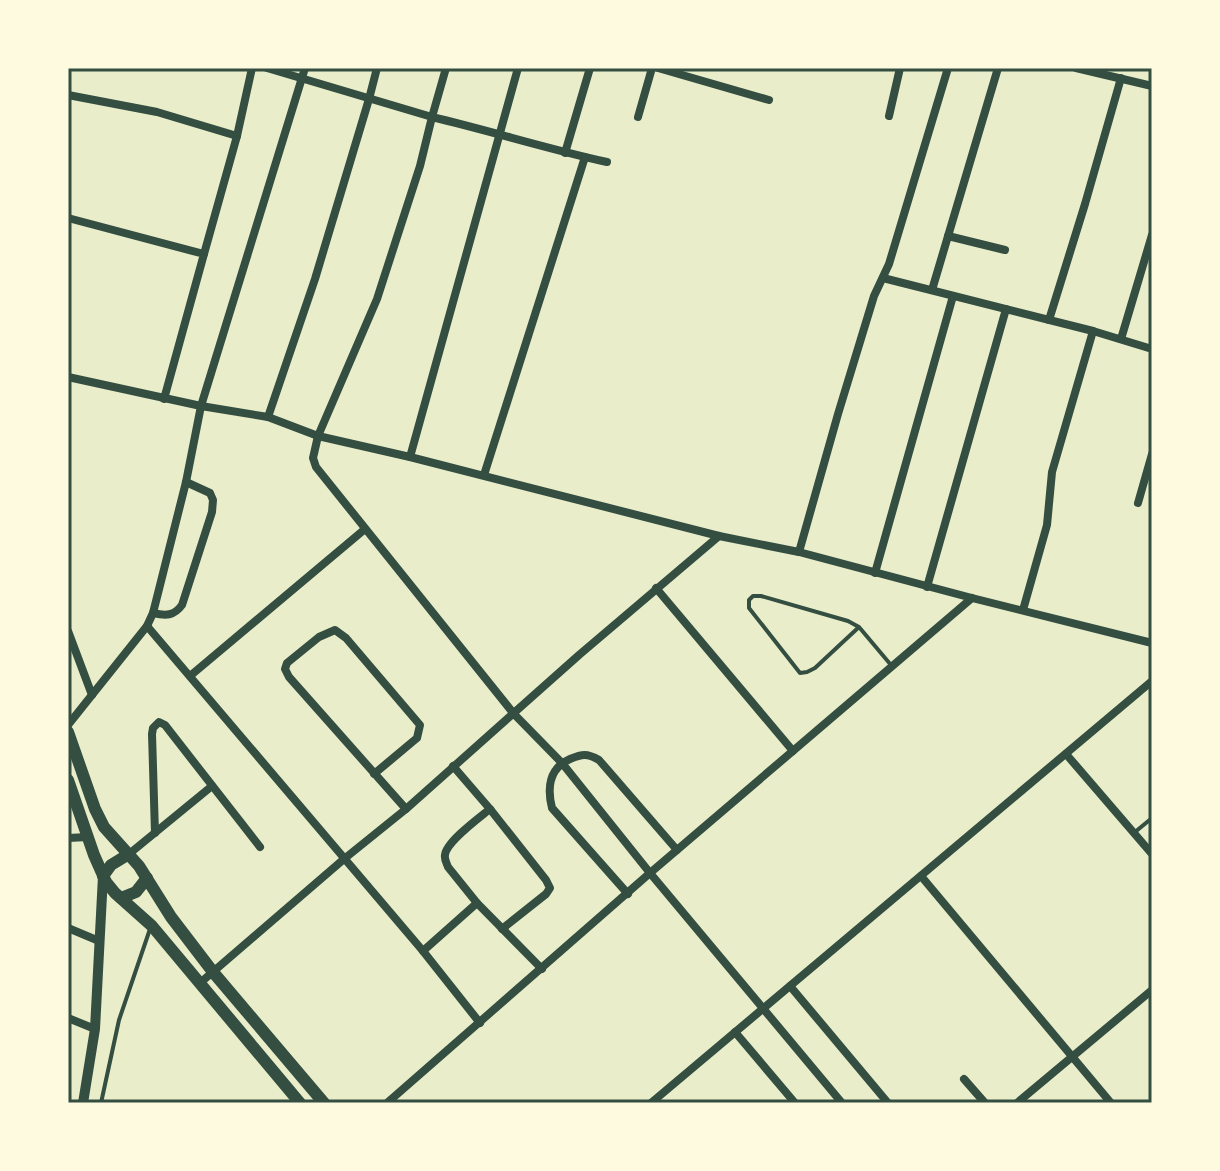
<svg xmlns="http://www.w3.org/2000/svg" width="1220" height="1171" font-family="'Space Grotesk',sans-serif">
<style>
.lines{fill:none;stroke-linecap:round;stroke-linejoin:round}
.service{stroke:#344e41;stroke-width:4}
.minor{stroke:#344e41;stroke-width:8}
.tertiary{stroke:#344e41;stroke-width:10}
.secondary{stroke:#344e41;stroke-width:12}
.neatline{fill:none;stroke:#344e41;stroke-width:3}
</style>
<rect width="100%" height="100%" fill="#e9edc9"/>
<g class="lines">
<!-- service -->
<g class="service">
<path d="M859 627 815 668 807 672 800 673 749 608V600L753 596H761L848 621 859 627 891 665"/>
<path d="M1135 832 1152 818"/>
<path d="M101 1103 119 1020 150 929"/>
</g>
<!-- minor -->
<g class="minor">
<path d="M446 68 432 117C491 131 548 149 607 162"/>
<path d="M658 68 769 100"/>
<path d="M1076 68 1152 86"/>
<path d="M68 95 157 112 237 136 252 68"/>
<path d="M889 116 900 68"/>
<path d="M638 117 652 68"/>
<path d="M565 153 590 68"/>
<path d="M68 218 204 254 164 399"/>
<path d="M948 236 1005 250"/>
<path d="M204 254 237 136"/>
<path d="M883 278 1093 331 1152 349"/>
<path d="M932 290 998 68"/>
<path d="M1049 320 1085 204 1121 78"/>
<path d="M1121 339 1152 235"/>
<path d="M68 377 201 406 268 417 318 436 377 299 420 166 432 117 267 68"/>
<path d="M268 417 315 279 369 99 377 68"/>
<path d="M410 457 518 68"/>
<path d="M484 475 585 157"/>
<path d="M1138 503 1152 454"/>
<path d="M799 552 838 414 874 296 889 264 948 68"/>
<path d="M875 573 953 296"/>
<path d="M927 587 1006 309"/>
<path d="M656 588 793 751"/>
<path d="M1023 610 1047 525 1052 472 1093 331"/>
<path d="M153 613C166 616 174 616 182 605L212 512 213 500 210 493 186 482"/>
<path d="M147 626 423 951 480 1023"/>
<path d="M68 631 92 695"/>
<path d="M190 676 365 529"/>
<path d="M68 725 147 626 153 613 186 482 201 406 305 68"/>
<path d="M1066 754 1152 854"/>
<path d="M453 766 490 809 546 880 550 888 546 894 502 929"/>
<path d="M374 774 417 738 420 725 346 638 335 630 319 637 287 663 285 669 289 677 406 809"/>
<path d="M490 809C479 818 446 842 445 855 444 859 447 864 448 867L477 903 542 969"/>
<path d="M155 833 152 734 153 728 159 722 165 725 260 847"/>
<path d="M68 838 88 837"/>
<path d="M129 854 212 786"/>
<path d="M921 876 1111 1103"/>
<path d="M628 894 552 808C547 788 549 768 570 759 582 754 587 753 599 760L677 850"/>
<path d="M68 928 99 941"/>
<path d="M423 951 477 903"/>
<path d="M200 983 344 859 406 809 579 655 719 536"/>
<path d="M790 986 888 1103"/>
<path d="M68 1018 95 1029"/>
<path d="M735 1032 795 1103"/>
<path d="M964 1079 985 1103"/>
<path d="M387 1103 650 873 972 598"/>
<path d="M651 1103 1152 681"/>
<path d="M842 1103 650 873 562 763 514 714 316 467 313 458 318 436 410 457 719 536 799 552 972 598 1152 643"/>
<path d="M1017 1103 1152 990"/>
</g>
<!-- tertiary -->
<path class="tertiary" d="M83 1103 95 1029 103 876"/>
<!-- secondary -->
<g class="secondary">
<path d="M68 732 95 809 104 827 139 866 171 917 213 972 324 1103"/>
<path d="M68 780 94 855 106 882 115 893 152 926 300 1103"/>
<path d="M103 876 111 865 129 854"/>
<path d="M121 898 136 892 147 878"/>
</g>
</g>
<!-- border -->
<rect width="1220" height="1171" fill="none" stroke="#fefae0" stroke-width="140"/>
<rect x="70" y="70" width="1080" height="1031" class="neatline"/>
</svg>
